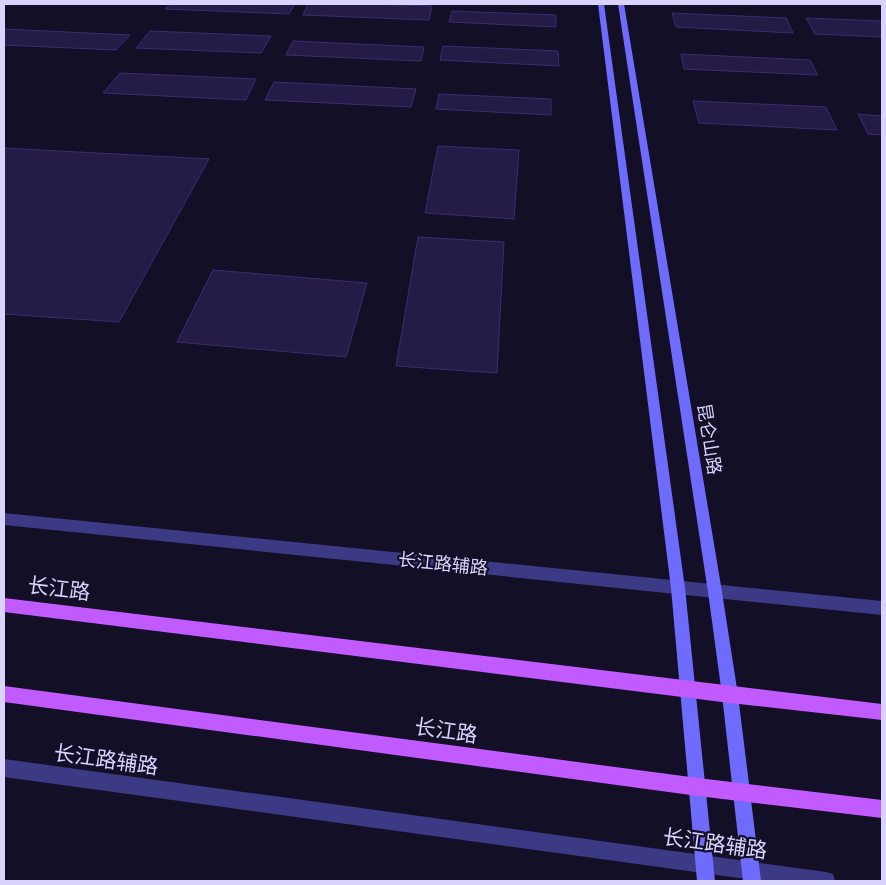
<svg xmlns="http://www.w3.org/2000/svg" width="886" height="885" font-family="Jost,'Noto Sans SC',sans-serif">
<style>
.building{fill:#241b47;stroke:#3b2d73}
.lines{fill:none;stroke-linecap:round;stroke-linejoin:round}
.lane{fill:#3d3a85;fill-rule:evenodd}
.secondary{fill:#6f6bff;fill-rule:evenodd}
.primary{fill:#c25bff;fill-rule:evenodd}
.labels{text-anchor:middle;stroke-width:4.5;stroke-linejoin:round;paint-order:stroke}
.street-label{font-size:18px;fill:#d9d4ff;stroke:#130f26}
.near-street-label{font-size:21px;fill:#d9d4ff;stroke:#130f26}
</style>
<rect width="100%" height="100%" fill="#130f26"/>
<!-- building -->
<g class="building">
<path d="M170 4H295L289 14 165 9Z"/>
<path d="M308 4H369L432 6 429 20 303 15Z"/>
<path d="M452 11 556 15V27L449 22Z"/>
<path d="M672 13 786 18 793 33 676 27Z"/>
<path d="M806 18 882 21V37L815 34Z"/>
<path d="M4 29 130 35 116 50 4 45Z"/>
<path d="M150 31 271 36 261 53 136 48Z"/>
<path d="M293 41 424 47 421 61 286 55Z"/>
<path d="M443 46 558 51 559 66 440 60Z"/>
<path d="M681 54 810 60 818 75 684 69Z"/>
<path d="M120 73 256 79 246 100 103 93Z"/>
<path d="M274 82 416 89 411 107 265 100Z"/>
<path d="M439 94 551 99V115L436 109Z"/>
<path d="M693 101 826 107 837 130 699 123Z"/>
<path d="M858 114 882 116V135L868 134Z"/>
<path d="M438 146 519 150 514 219 425 213Z"/>
<path d="M4 148 209 159 119 322 4 314Z"/>
<path d="M418 237 504 242 497 373 396 366Z"/>
<path d="M213 270 367 283 346 357 177 342Z"/>
</g>
<g class="lines">
<!-- lane -->
<g class="lane">
<path d="M4 513 882 601V615L4 525Z"/>
<path d="M4 759 826 872 833 874 835 881H761L4 777Z"/>
</g>
<!-- secondary -->
<g class="secondary">
<path d="M598 4H604L685 588 715 881H697L671 588Z"/>
<path d="M618 4H624L722 592 738 695 761 881H743L722 695 708 592Z"/>
</g>
<!-- primary -->
<g class="primary">
<path d="M4 598 882 704V720L730 703 4 612Z"/>
<path d="M4 686 698 778 882 800V818L698 796 4 702Z"/>
</g>
</g>
<g class="labels">
<!-- street labels -->
<g class="street-label">
<text transform="translate(709 439) rotate(81)" y="6">昆仑山路</text>
<text transform="translate(443 564) rotate(6)" y="6">长江路辅路</text>
</g>
<!-- near-street labels -->
<g class="near-street-label">
<text transform="translate(59 589) rotate(7)" y="7">长江路</text>
<text transform="translate(446 731) rotate(8)" y="7">长江路</text>
<text transform="translate(106 760) rotate(8)" y="7">长江路辅路</text>
<text transform="translate(715 844) rotate(8)" y="7">长江路辅路</text>
</g>
</g>
<!-- border -->
<rect width="886" height="885" fill="none" stroke="#d9d4ff" stroke-width="10"/>
</svg>
